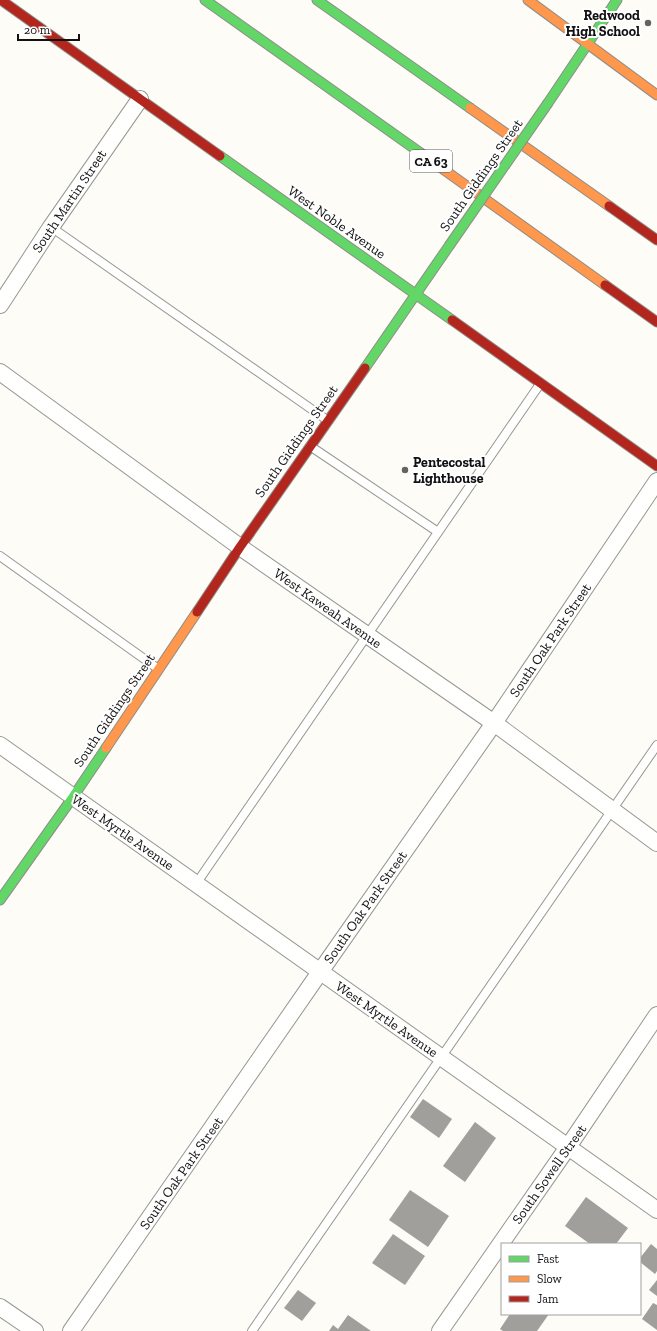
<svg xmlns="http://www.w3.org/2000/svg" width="657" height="1331" font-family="'Zilla Slab',serif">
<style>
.building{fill:#a19f9c}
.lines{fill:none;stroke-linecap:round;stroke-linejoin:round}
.lane-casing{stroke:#979795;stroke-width:10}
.street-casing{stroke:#979795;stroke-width:18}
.fast-casing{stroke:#8e8d8b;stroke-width:11}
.slow-casing{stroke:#8e8d8b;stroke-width:11}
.jam-casing{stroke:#8e8d8b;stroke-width:11}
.lane{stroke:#fffffe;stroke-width:8}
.street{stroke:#fffffe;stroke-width:16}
.fast{stroke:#63d668;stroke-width:9}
.slow{stroke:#ff974d;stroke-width:9}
.jam{stroke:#b3261e;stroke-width:9}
.fast-bridge-casing{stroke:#8e8d8b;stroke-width:11;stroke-linecap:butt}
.fast-bridge{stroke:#63d668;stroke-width:9}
.poi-dot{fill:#646362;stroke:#fff;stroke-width:1.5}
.labels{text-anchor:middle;stroke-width:4;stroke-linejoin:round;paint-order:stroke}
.shield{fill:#fff;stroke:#585858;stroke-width:1}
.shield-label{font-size:13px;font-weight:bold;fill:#111}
.poi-label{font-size:14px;font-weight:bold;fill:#111;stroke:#fff;text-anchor:end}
.street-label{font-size:14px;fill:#111;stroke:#fff}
</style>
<rect width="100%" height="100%" fill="#fdfcf7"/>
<!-- building -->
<g class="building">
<path d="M423 1099 452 1119 439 1138 410 1117Z"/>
<path d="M475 1122 496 1138 465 1182 443 1166Z"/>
<path d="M410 1190 449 1216 428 1247 389 1220Z"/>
<path d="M586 1197 628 1228 616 1244H590L565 1226Z"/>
<path d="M393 1234 425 1256 405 1285 372 1263Z"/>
<path d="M651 1244 657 1249V1271L655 1274 640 1262V1258Z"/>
<path d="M657 1280V1296L649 1290Z"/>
<path d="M298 1290 316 1303 302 1321 284 1308Z"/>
<path d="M653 1303 657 1305V1330L642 1319Z"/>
<path d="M510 1314H549L537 1331H503L500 1329Z"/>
<path d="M348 1315 371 1331H329L333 1325 338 1329Z"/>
</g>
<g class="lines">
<!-- lane casing -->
<g class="lane-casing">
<g id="lane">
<path d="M51 227 327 420"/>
<path d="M310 446 438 532"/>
<path d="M0 556 157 668"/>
<path d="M196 884 540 384"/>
<path d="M252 1331 657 745"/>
</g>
</g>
<!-- street casing -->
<g class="street-casing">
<g id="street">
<path d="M0 305 51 227 140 99"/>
<path d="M0 372 240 547 494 723 657 843"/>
<path d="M0 745 657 1210"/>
<path d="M0 1307 35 1331"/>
<path d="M71 1331 320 972 494 723 657 481"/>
<path d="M440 1331 568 1147 657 1015"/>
</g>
</g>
<!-- fast casing -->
<g class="fast-casing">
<g id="fast">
<path d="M205 0 422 154"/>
<path d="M317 0 470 108"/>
<path d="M548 103 617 0"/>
<path d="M220 156 452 320"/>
<path d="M365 368 449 246"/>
<path d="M0 900 73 797 106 748"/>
</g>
</g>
<!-- slow casing -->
<g class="slow-casing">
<g id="slow">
<path d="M528 0 657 95"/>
<path d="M470 108 609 206"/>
<path d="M422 154 605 285"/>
<path d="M106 748 197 612"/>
</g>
</g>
<!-- jam casing -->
<g class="jam-casing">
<g id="jam">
<path d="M1 0 220 156"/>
<path d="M609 206 657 240"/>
<path d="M605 285 657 322"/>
<path d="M452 320 657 466"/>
<path d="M197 612 240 547 365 368"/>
</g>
</g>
<!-- lane -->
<use href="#lane" class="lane"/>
<!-- street -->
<use href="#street" class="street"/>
<!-- fast -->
<use href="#fast" class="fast"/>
<!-- slow -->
<use href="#slow" class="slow"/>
<!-- jam -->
<use href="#jam" class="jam"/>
<!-- fast-bridge casing -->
<g class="fast-bridge-casing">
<path id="fast-bridge" d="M449 246 548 103"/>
</g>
<!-- fast-bridge -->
<use href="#fast-bridge" class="fast-bridge"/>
</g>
<!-- markers -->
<g class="poi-dot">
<circle cx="648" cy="23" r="4"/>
<circle cx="405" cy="470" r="4"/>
</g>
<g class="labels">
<!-- shield labels -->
<rect class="shield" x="410" y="150" width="42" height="22" rx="3"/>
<g class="shield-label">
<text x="431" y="166">CA 63</text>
</g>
<!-- poi labels -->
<g class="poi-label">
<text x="640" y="20">Redwood<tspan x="640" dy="16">High School</tspan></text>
<text x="413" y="467" text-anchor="start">Pentecostal<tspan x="413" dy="16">Lighthouse</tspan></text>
</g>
<!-- street labels -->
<g class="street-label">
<text transform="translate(481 175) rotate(-55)" y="5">South Giddings Street</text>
<text transform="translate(69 201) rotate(-56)" y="5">South Martin Street</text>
<text transform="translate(337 222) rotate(35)" y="5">West Noble Avenue</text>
<text transform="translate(296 441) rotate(-55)" y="5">South Giddings Street</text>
<text transform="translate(328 608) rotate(35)" y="5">West Kaweah Avenue</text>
<text transform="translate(550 640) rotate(-56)" y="5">South Oak Park Street</text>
<text transform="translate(114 710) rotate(-56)" y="5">South Giddings Street</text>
<text transform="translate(123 832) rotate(35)" y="5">West Myrtle Avenue</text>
<text transform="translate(365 907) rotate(-55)" y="5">South Oak Park Street</text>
<text transform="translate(387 1019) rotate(35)" y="5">West Myrtle Avenue</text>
<text transform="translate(181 1173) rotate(-55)" y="5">South Oak Park Street</text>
<text transform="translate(549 1174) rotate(-55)" y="5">South Sowell Street</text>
</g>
</g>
<!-- legend -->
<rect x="501" y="1243" width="140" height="72" fill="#ffffff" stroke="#a0a0a0"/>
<rect x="509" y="1256" width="20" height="6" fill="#63d668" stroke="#a0a0a0"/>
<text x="537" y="1263" font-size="12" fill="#111111">Fast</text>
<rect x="509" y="1276" width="20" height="6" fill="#ff974d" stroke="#a0a0a0"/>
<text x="537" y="1283" font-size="12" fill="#111111">Slow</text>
<rect x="509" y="1296" width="20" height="6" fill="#b3261e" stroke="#a0a0a0"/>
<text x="537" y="1303" font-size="12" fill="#111111">Jam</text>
<!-- scale -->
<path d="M18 34v6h61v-6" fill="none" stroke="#111111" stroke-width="2"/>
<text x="24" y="34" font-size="12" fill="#111111" stroke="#ffffff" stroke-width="3" paint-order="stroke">20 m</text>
</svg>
